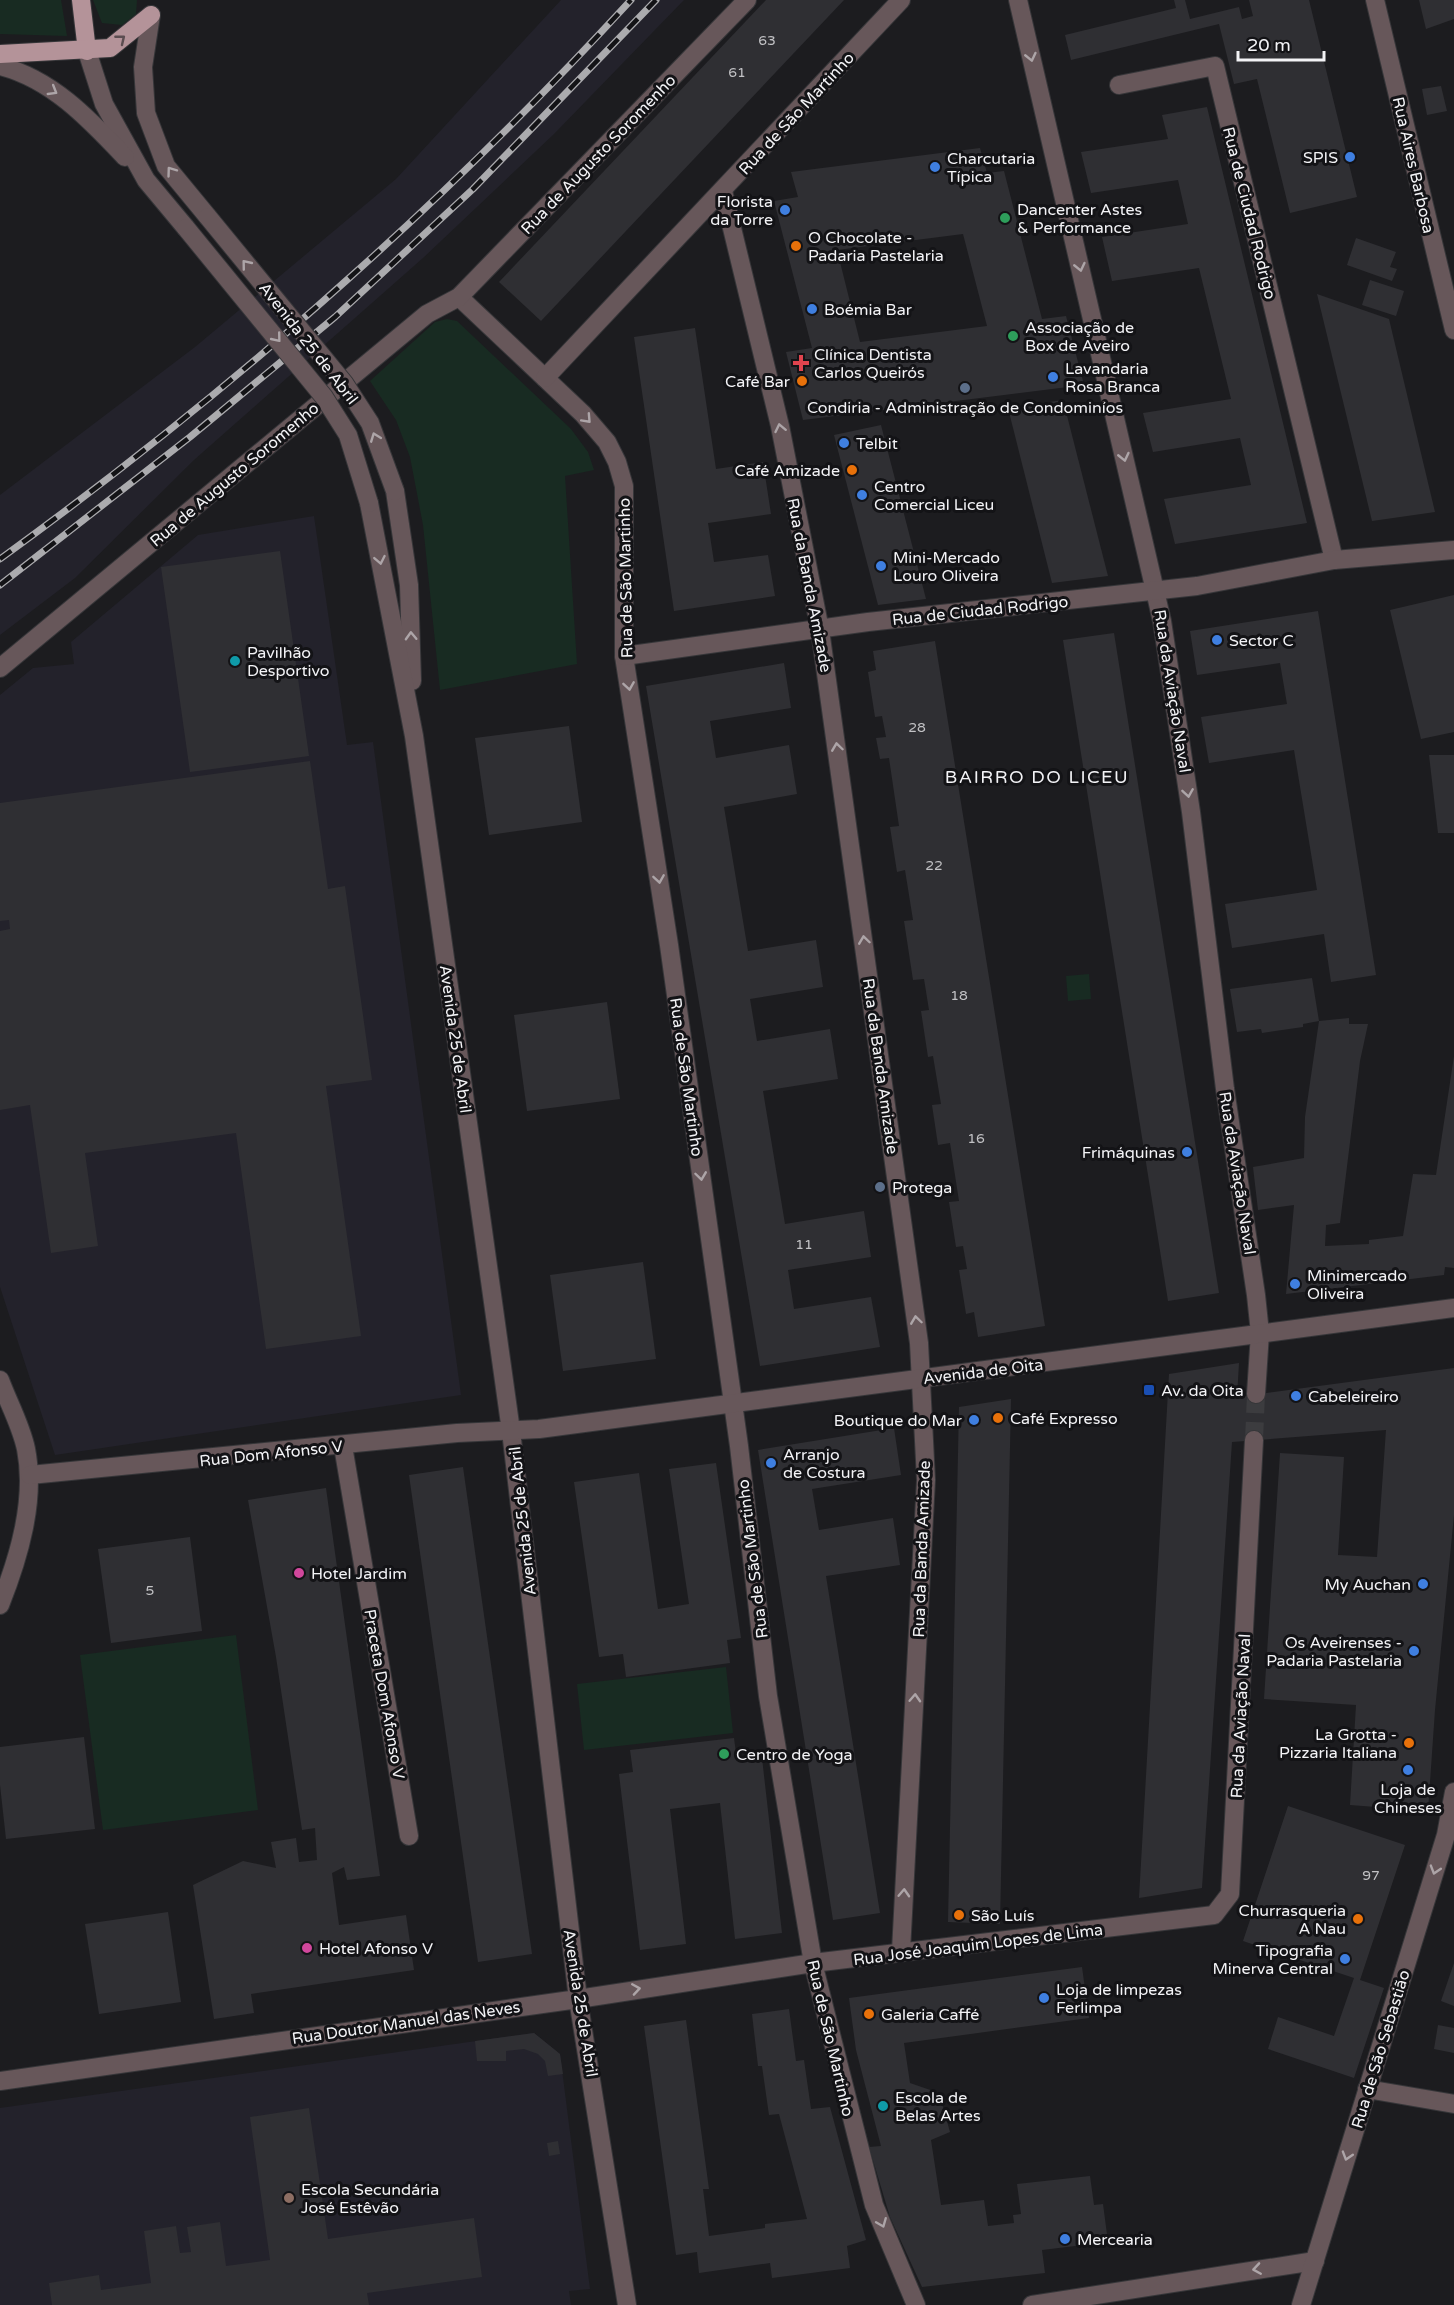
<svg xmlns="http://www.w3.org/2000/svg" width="1454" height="2305" font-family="'Varela Round',sans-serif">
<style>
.built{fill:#23222b}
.green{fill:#182b22}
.building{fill:#2f2f33;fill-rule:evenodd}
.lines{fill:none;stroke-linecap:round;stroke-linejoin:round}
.minor-tunnel{stroke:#3c3c3f;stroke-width:18;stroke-dasharray:18 9;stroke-linecap:butt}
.minor-casing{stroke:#363639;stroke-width:20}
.major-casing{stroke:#363639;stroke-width:20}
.minor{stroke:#67575a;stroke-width:18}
.major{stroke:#b49399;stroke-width:18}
.rail-casing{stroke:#ababae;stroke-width:7}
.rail{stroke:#131316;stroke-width:4.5;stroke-dasharray:14;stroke-linecap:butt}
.minor-bridge-casing{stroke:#363639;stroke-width:20;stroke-linecap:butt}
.minor-bridge{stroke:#67575a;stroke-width:18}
.oneway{stroke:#5b4d51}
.oneway2{stroke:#ada5a8}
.shop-dot{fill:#3f7fe0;stroke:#131316;stroke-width:2}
.leisure-dot{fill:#2e9e5b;stroke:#131316;stroke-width:2}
.food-dot{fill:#e8710a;stroke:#131316;stroke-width:2}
.health-dot{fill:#e0444e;stroke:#131316;stroke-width:2}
.service-dot{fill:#5c6f8a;stroke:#131316;stroke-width:2}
.culture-dot{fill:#0f9aa8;stroke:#131316;stroke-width:2}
.transit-dot{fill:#1a4fb4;stroke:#131316;stroke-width:2}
.hotel-dot{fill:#d1479c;stroke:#131316;stroke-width:2}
.education-dot{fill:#8d6e63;stroke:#131316;stroke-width:2}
.labels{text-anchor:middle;stroke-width:6;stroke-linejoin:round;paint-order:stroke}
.number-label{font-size:14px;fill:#c2c2c5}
.street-label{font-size:16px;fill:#f3f3f6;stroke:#131316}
.poi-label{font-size:16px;fill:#f3f3f6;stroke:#131316;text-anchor:start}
.neighbourhood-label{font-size:18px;letter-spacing:1.5px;fill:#f3f3f6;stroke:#131316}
</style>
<rect width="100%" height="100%" fill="#1c1c1f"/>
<!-- built -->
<g class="built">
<path d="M561 0H684L554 134 423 258 194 460 75 578 0 635V495L195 347 396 179Z"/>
<path d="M314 516 347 745 373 742 461 1395 55 1455 0 1287V695L33 668 74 664 71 642 198 535Z"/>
<path d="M534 2033 560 2054 590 2289 569 2291 571 2305H0V2108Z"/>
</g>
<!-- green -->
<g class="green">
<path d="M0 0H61L67 36 0 34Z"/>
<path d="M93 0H137L136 14 122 25 102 23Z"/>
<path d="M447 319 457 321 571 429 588 452 594 470 565 476 577 664 440 690 423 525 410 457 396 420 370 381 435 322Z"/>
<path d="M1089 974 1091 999 1068 1001 1066 976Z"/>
<path d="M236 1635 258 1810 103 1830 80 1655Z"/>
<path d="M726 1667 733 1733 584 1750 577 1684Z"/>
</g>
<!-- building -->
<g class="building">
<path d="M766 0H844L541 321 499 282Z"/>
<path d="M1174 0H1185L1190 19 1239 7 1242 19 1253 16 1249 0H1309L1357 197 1290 213 1257 79 1234 84 1219 24 1071 60 1065 35 1176 8Z"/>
<path d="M1419 0H1454V19L1426 29Z"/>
<path d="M1441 86 1447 111 1427 115 1422 89Z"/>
<path d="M1207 107 1307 523 1175 544 1164 499 1251 485 1240 438 1153 452 1143 413 1231 399 1199 268 1112 281 1102 237 1188 224 1178 180 1091 193 1081 152 1168 139 1162 115Z"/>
<path d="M980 148 987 173 1004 171 1042 319 1066 316 1084 385 803 420 786 352 812 348 774 201 798 197 791 172ZM963 234 987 326 860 342 837 250Z"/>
<path d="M1356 238 1396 252 1390 267 1397 269 1392 281 1347 265Z"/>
<path d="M1370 280 1404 291 1396 316 1362 305Z"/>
<path d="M1317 294 1389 319 1435 512 1372 521Z"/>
<path d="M695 328 716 469 763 462 771 514 708 523 714 562 768 555 775 596 674 611 634 337Z"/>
<path d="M1063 400 1108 576 1052 583 1008 408Z"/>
<path d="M881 425 926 599 878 605 834 435Z"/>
<path d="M280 551 309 756 190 772 161 567Z"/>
<path d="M1454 595V732L1421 739 1390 610Z"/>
<path d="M1318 611 1376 975 1331 982 1324 934 1232 948 1225 904 1317 890 1294 750 1209 763 1201 717 1287 704 1280 663 1197 675 1190 631Z"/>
<path d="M1114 633 1219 1293 1168 1301 1063 640Z"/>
<path d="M935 641 1045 1326 978 1337 974 1312 966 1314 959 1270 967 1269 963 1246 956 1247 949 1202 959 1201 950 1143 938 1145 932 1105 941 1104 933 1056 928 1057 921 1011 929 1010 924 979 913 980 904 921 913 920 905 870 897 872 890 827 899 826 889 758 880 759 876 738 886 737 882 716 875 717 868 672 876 670 873 651Z"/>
<path d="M784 663 791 708 710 721 716 758 789 745 797 794 724 807 748 951 816 940 823 987 750 999 757 1041 830 1029 838 1079 763 1091 785 1224 864 1211 871 1257 788 1270 794 1309 871 1297 880 1347 760 1366 646 686Z"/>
<path d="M569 726 582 822 489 835 475 738Z"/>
<path d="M1429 755H1454V833H1438Z"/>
<path d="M310 761 328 889 345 886 372 1080 326 1086 361 1336 266 1349 236 1133 85 1153 98 1246 51 1253 30 1105 0 1110V931L10 929 9 920 0 921V803Z"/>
<path d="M1312 978 1319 1021 1303 1024V1027L1262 1033 1261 1029 1237 1032 1230 989Z"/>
<path d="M607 1002 620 1099 527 1111 514 1015Z"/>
<path d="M1349 1018V1024H1368L1360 1061 1340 1223 1326 1225 1325 1246 1369 1244V1240L1403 1236 1413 1174 1436 1175 1454 1056V1268L1445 1267 1444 1275 1286 1294 1294 1205 1258 1210 1253 1167 1304 1158 1305 1117 1319 1021Z"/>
<path d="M643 1262 656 1359 563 1371 550 1275Z"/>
<path d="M1239 1363 1237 1397 1454 1368V1515L1435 1710 1428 1811 1350 1805 1356 1705 1264 1699 1280 1453 1344 1457 1338 1555 1377 1557 1386 1430 1232 1442 1202 1888 1139 1898 1169 1374Z"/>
<path d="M1011 1399 1000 1924 948 1922 959 1407Z"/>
<path d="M894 1428 901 1475 812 1489 819 1530 893 1518 900 1565 826 1576 880 1913 833 1920 758 1450Z"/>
<path d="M716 1463 741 1638 727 1640 730 1663 626 1677 623 1654 599 1657 574 1482 639 1473 658 1609 689 1604 669 1469Z"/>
<path d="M463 1467 532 1954 478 1962 409 1475Z"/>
<path d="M326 1488 380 1876 347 1880 344 1867 332 1873 339 1925 406 1915 414 1970 251 1994 254 2013 214 2019 193 1885 243 1861 276 1868 271 1842 296 1838 299 1862 317 1860 315 1828 302 1830 276 1657 248 1500Z"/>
<path d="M190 1537 202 1631 111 1643 98 1549Z"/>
<path d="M84 1737 95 1829 6 1839 0 1785V1747Z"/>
<path d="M734 1738 737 1761 762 1758 782 1933 735 1939 720 1803 670 1809 686 1944 640 1950 619 1774 633 1772 630 1750Z"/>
<path d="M1288 1806 1405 1845 1360 1980 1384 1988 1354 2078 1268 2049 1278 2017 1334 2036 1354 1978 1243 1941Z"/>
<path d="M168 1912 181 2002 99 2014 85 1924Z"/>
<path d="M1454 1963V2006L1441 2001Z"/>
<path d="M1082 1967 1089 2018 904 2043 910 2083 939 2093 950 2132 931 2140 941 2205 984 2200 988 2226 1014 2223 1013 2215 1021 2214 1017 2184 1090 2176 1094 2205 1103 2204 1108 2242 1042 2250 1045 2273 922 2287 890 2217 869 2147 881 2146 856 2050 849 1998Z"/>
<path d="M789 2009 796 2061 804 2060 811 2109 830 2107 866 2240 847 2246 850 2268 772 2278 770 2263 699 2273 697 2252 676 2255 644 2026 686 2020 709 2189H703L709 2236 765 2228V2224L807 2219 779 2114 769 2115 762 2066H758L752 2014Z"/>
<path d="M1438 2025 1454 2028V2053L1434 2049Z"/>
<path d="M534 2033 560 2054 563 2074 548 2076 545 2061 538 2054 524 2049 506 2051V2061H477L475 2041Z"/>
<path d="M309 2108 328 2239 474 2218 482 2277 367 2293 369 2305H52L49 2283 99 2275 101 2290 151 2283 144 2231 176 2226 180 2253 191 2252 187 2227 220 2222 226 2266 270 2260 250 2117Z"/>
<path d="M558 2141 560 2154 549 2156 547 2143Z"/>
</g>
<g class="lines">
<!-- minor-tunnel -->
<path class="minor-tunnel" d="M1254 1440 1256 1394"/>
<!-- minor casing -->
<g class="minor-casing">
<g id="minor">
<path d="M1018 0 1162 621 1191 812 1225 1089 1256 1295 1260 1333 1256 1394"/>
<path d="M1375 0 1454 330"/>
<path d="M151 15 143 67 146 113 166 166 208 217"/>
<path d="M87 51 104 104 146 180 186 228"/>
<path d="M0 66C52 79 90 120 125 157"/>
<path d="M1119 85 1215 66 1334 560"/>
<path d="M723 191 780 426 820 630 919 1343 926 1480 901 1951"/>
<path d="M459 297 583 414 607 442 617 462 624 486V656L669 945 739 1446 768 1696 813 1963 874 2205 916 2305"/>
<path d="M545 378 901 0"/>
<path d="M395 491 409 585 412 681"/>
<path d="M369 503 414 736 511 1431 578 1999 627 2305"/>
<path d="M624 656 868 622 1197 586 1334 560 1454 550"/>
<path d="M0 668 427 314 459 297 747 0"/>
<path d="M0 1380C8 1402 21 1425 26 1449 36 1500 19 1557 0 1605"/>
<path d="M343 1446 409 1836"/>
<path d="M30 1475 457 1433 539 1429 1454 1308"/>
<path d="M0 2081 578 1999 813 1963 1214 1915 1230 1894 1254 1440"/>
<path d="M1367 2089 1454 2104"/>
<path d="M1032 2305 1315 2261"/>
<path d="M1301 2305 1446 1835 1454 1792"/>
</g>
</g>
<!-- major casing -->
<g class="major-casing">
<g id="major">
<path d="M81 0 87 51"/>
<path d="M0 54 110 48 151 15"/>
</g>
</g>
<!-- minor -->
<use href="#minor" class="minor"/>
<!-- major -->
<use href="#major" class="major"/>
<!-- rail casing -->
<g class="rail-casing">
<g id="rail">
<path d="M0 559C228 394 441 207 631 0"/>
<path d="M0 585 190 437 335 317 473 189 656 0"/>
</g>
</g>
<!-- rail -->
<use href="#rail" class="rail"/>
<!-- minor-bridge casing -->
<g class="minor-bridge-casing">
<g id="minor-bridge">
<path d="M208 217 344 383 370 423 395 491"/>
<path d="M186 228 324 397 348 435 369 503"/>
</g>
</g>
<!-- minor-bridge -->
<use href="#minor-bridge" class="minor-bridge"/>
</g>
<!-- one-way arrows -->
<defs><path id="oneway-chevron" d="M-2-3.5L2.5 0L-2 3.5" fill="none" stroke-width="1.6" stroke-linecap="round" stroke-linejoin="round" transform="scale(1.5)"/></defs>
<use class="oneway" href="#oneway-chevron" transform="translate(121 39) rotate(-39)"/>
<g class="oneway2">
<use href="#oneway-chevron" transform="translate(1031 57) rotate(77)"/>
<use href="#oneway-chevron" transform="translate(53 91) rotate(31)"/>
<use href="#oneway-chevron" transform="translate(171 171) rotate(-126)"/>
<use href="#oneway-chevron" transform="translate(246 264) rotate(-129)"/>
<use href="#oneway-chevron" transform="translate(1080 267) rotate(77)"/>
<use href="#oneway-chevron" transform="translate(277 338) rotate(51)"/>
<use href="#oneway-chevron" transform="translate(587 419) rotate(47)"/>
<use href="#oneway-chevron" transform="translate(780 428) rotate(-102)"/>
<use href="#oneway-chevron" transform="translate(375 437) rotate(-111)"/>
<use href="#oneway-chevron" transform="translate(1124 457) rotate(77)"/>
<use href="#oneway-chevron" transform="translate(380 560) rotate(79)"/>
<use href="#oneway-chevron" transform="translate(411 636) rotate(-92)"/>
<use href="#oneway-chevron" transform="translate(629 686) rotate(81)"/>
<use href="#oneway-chevron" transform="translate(837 747) rotate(-98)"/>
<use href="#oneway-chevron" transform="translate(1188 793) rotate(81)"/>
<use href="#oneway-chevron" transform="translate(659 879) rotate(81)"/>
<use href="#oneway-chevron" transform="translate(864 940) rotate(-98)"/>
<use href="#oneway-chevron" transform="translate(701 1176) rotate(82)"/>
<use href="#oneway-chevron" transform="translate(916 1320) rotate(-98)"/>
<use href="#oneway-chevron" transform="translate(915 1698) rotate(-87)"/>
<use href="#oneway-chevron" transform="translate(1435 1870) rotate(107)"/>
<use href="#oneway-chevron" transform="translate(904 1893) rotate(-87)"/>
<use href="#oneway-chevron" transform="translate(636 1989) rotate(-9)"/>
<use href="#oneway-chevron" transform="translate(1347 2156) rotate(107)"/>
<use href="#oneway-chevron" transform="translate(882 2223) rotate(68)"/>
<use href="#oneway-chevron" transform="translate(1257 2269) rotate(171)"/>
</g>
<!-- markers -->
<g class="shop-dot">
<circle cx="1350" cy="157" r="6"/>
<circle cx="935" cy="167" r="6"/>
<circle cx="785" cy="210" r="6"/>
<circle cx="812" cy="309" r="6"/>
<circle cx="1053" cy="377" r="6"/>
<circle cx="844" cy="443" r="6"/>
<circle cx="862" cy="495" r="6"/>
<circle cx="881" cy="566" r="6"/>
<circle cx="1217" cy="640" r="6"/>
<circle cx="1187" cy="1152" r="6"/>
<circle cx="1295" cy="1284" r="6"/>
<circle cx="1296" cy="1396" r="6"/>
<circle cx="974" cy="1420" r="6"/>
<circle cx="771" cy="1463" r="6"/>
<circle cx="1423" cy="1584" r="6"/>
<circle cx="1414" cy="1651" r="6"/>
<circle cx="1408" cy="1770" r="6"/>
<circle cx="1345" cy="1959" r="6"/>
<circle cx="1044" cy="1998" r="6"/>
<circle cx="1065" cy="2239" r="6"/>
</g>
<g class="leisure-dot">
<circle cx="1005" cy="218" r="6"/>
<circle cx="1013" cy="336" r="6"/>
<circle cx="724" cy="1754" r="6"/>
</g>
<g class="food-dot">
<circle cx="796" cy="246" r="6"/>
<circle cx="802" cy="381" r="6"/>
<circle cx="852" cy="470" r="6"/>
<circle cx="998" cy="1418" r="6"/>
<circle cx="1409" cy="1743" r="6"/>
<circle cx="959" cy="1915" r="6"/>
<circle cx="1358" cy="1919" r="6"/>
<circle cx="869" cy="2014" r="6"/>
</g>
<path class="health-dot" d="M798 354h6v6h6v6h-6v6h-6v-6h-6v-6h6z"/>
<g class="service-dot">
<circle cx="965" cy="388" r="6"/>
<circle cx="880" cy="1187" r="6"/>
</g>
<g class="culture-dot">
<circle cx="235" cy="661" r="6"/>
<circle cx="883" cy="2106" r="6"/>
</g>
<rect class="transit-dot" x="1143" y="1384" width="12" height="12" rx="3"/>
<g class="hotel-dot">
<circle cx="299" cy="1573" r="6"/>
<circle cx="307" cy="1948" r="6"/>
</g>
<circle class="education-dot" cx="289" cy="2198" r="6"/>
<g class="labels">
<!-- number labels -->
<g class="number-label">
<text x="767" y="45">63</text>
<text x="737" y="77">61</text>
<text x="917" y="732">28</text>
<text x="934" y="870">22</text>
<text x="959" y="1000">18</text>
<text x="976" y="1143">16</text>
<text x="804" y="1249">11</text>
<text x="150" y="1595">5</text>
<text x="1371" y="1880">97</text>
</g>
<!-- street labels -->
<g class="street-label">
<text transform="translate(796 113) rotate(-47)" y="6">Rua de São Martinho</text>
<text transform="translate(598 154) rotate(-46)" y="6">Rua de Augusto Soromenho</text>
<text transform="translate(1414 165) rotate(77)" y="6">Rua Aires Barbosa</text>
<text transform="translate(1250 213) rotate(76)" y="6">Rua de Ciudad Rodrigo</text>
<text transform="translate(309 343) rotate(52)" y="6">Avenida 25 de Abril</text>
<text transform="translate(234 474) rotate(-40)" y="6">Rua de Augusto Soromenho</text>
<text transform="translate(625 578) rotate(-91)" y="6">Rua de São Martinho</text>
<text transform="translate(810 585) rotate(79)" y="6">Rua da Banda Amizade</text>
<text transform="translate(980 610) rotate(-6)" y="6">Rua de Ciudad Rodrigo</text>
<text transform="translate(1173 691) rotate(81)" y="6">Rua da Aviação Naval</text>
<text transform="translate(456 1039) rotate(82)" y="6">Avenida 25 de Abril</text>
<text transform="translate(881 1066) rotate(82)" y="6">Rua da Banda Amizade</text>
<text transform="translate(687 1077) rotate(82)" y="6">Rua de São Martinho</text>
<text transform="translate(1238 1173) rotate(81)" y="6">Rua da Aviação Naval</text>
<text transform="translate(983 1371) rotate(-7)" y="6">Avenida de Oita</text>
<text transform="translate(271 1453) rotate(-6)" y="6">Rua Dom Afonso V</text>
<text transform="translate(522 1521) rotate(-96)" y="6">Avenida 25 de Abril</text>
<text transform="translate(921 1549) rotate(-88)" y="6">Rua da Banda Amizade</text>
<text transform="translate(752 1559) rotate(-97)" y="6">Rua de São Martinho</text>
<text transform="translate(385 1694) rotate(80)" y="6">Praceta Dom Afonso V</text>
<text transform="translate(1240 1716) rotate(-87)" y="6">Rua da Aviação Naval</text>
<text transform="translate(978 1944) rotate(-7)" y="6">Rua José Joaquim Lopes de Lima</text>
<text transform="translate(581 2003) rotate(81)" y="6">Avenida 25 de Abril</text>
<text transform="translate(406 2022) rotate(-8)" y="6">Rua Doutor Manuel das Neves</text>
<text transform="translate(831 2038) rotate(77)" y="6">Rua de São Martinho</text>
<text transform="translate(1380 2049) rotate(-73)" y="6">Rua de São Sebastião</text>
</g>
<!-- poi labels -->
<g class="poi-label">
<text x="1338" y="163" text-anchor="end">SPIS</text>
<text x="947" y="164">Charcutaria<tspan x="947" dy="18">Típica</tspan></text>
<text x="773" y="207" text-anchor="end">Florista<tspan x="773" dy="18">da Torre</tspan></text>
<text x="1017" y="215">Dancenter Astes<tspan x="1017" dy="18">&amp; Performance</tspan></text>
<text x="808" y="243">O Chocolate -<tspan x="808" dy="18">Padaria Pastelaria</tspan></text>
<text x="824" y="315">Boémia Bar</text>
<text x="1025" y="333">Associação de<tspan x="1025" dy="18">Box de Aveiro</tspan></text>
<text x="814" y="360">Clínica Dentista<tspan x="814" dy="18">Carlos Queirós</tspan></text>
<text x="1065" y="374">Lavandaria<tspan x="1065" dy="18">Rosa Branca</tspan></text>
<text x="790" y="387" text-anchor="end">Café Bar</text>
<text x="965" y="413" text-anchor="middle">Condiria - Administração de Condominíos</text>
<text x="856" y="449">Telbit</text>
<text x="840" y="476" text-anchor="end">Café Amizade</text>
<text x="874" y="492">Centro<tspan x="874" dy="18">Comercial Liceu</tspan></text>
<text x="893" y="563">Mini-Mercado<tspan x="893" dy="18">Louro Oliveira</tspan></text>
<text x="1229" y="646">Sector C</text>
<text x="247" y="658">Pavilhão<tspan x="247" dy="18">Desportivo</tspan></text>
<text x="1175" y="1158" text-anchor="end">Frimáquinas</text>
<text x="892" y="1193">Protega</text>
<text x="1307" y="1281">Minimercado<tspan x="1307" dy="18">Oliveira</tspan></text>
<text x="1161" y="1396">Av. da Oita</text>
<text x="1308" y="1402">Cabeleireiro</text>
<text x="1010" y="1424">Café Expresso</text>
<text x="962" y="1426" text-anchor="end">Boutique do Mar</text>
<text x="783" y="1460">Arranjo<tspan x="783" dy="18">de Costura</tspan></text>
<text x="311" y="1579">Hotel Jardim</text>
<text x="1411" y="1590" text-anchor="end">My Auchan</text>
<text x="1402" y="1648" text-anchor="end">Os Aveirenses -<tspan x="1402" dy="18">Padaria Pastelaria</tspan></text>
<text x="1397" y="1740" text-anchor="end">La Grotta -<tspan x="1397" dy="18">Pizzaria Italiana</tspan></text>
<text x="736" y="1760">Centro de Yoga</text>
<text x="1408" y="1795" text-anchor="middle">Loja de<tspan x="1408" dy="18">Chineses</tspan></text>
<text x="1346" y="1916" text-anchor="end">Churrasqueria<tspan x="1346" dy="18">A Nau</tspan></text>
<text x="971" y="1921">São Luís</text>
<text x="319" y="1954">Hotel Afonso V</text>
<text x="1333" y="1956" text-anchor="end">Tipografia<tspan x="1333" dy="18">Minerva Central</tspan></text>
<text x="1056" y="1995">Loja de limpezas<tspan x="1056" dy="18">Ferlimpa</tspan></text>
<text x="881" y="2020">Galeria Caffé</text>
<text x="895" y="2103">Escola de<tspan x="895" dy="18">Belas Artes</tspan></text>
<text x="301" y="2195">Escola Secundária<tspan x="301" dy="18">José Estêvão</tspan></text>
<text x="1077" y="2245">Mercearia</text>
</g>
<!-- neighbourhood labels -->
<g class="neighbourhood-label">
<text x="1037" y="783">BAIRRO DO LICEU</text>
</g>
</g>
<!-- scale -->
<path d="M1238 51v9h86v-9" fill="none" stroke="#f3f3f6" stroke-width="3"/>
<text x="1247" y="51" font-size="18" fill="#f3f3f6" stroke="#131316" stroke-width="4.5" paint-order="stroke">20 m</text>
</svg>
